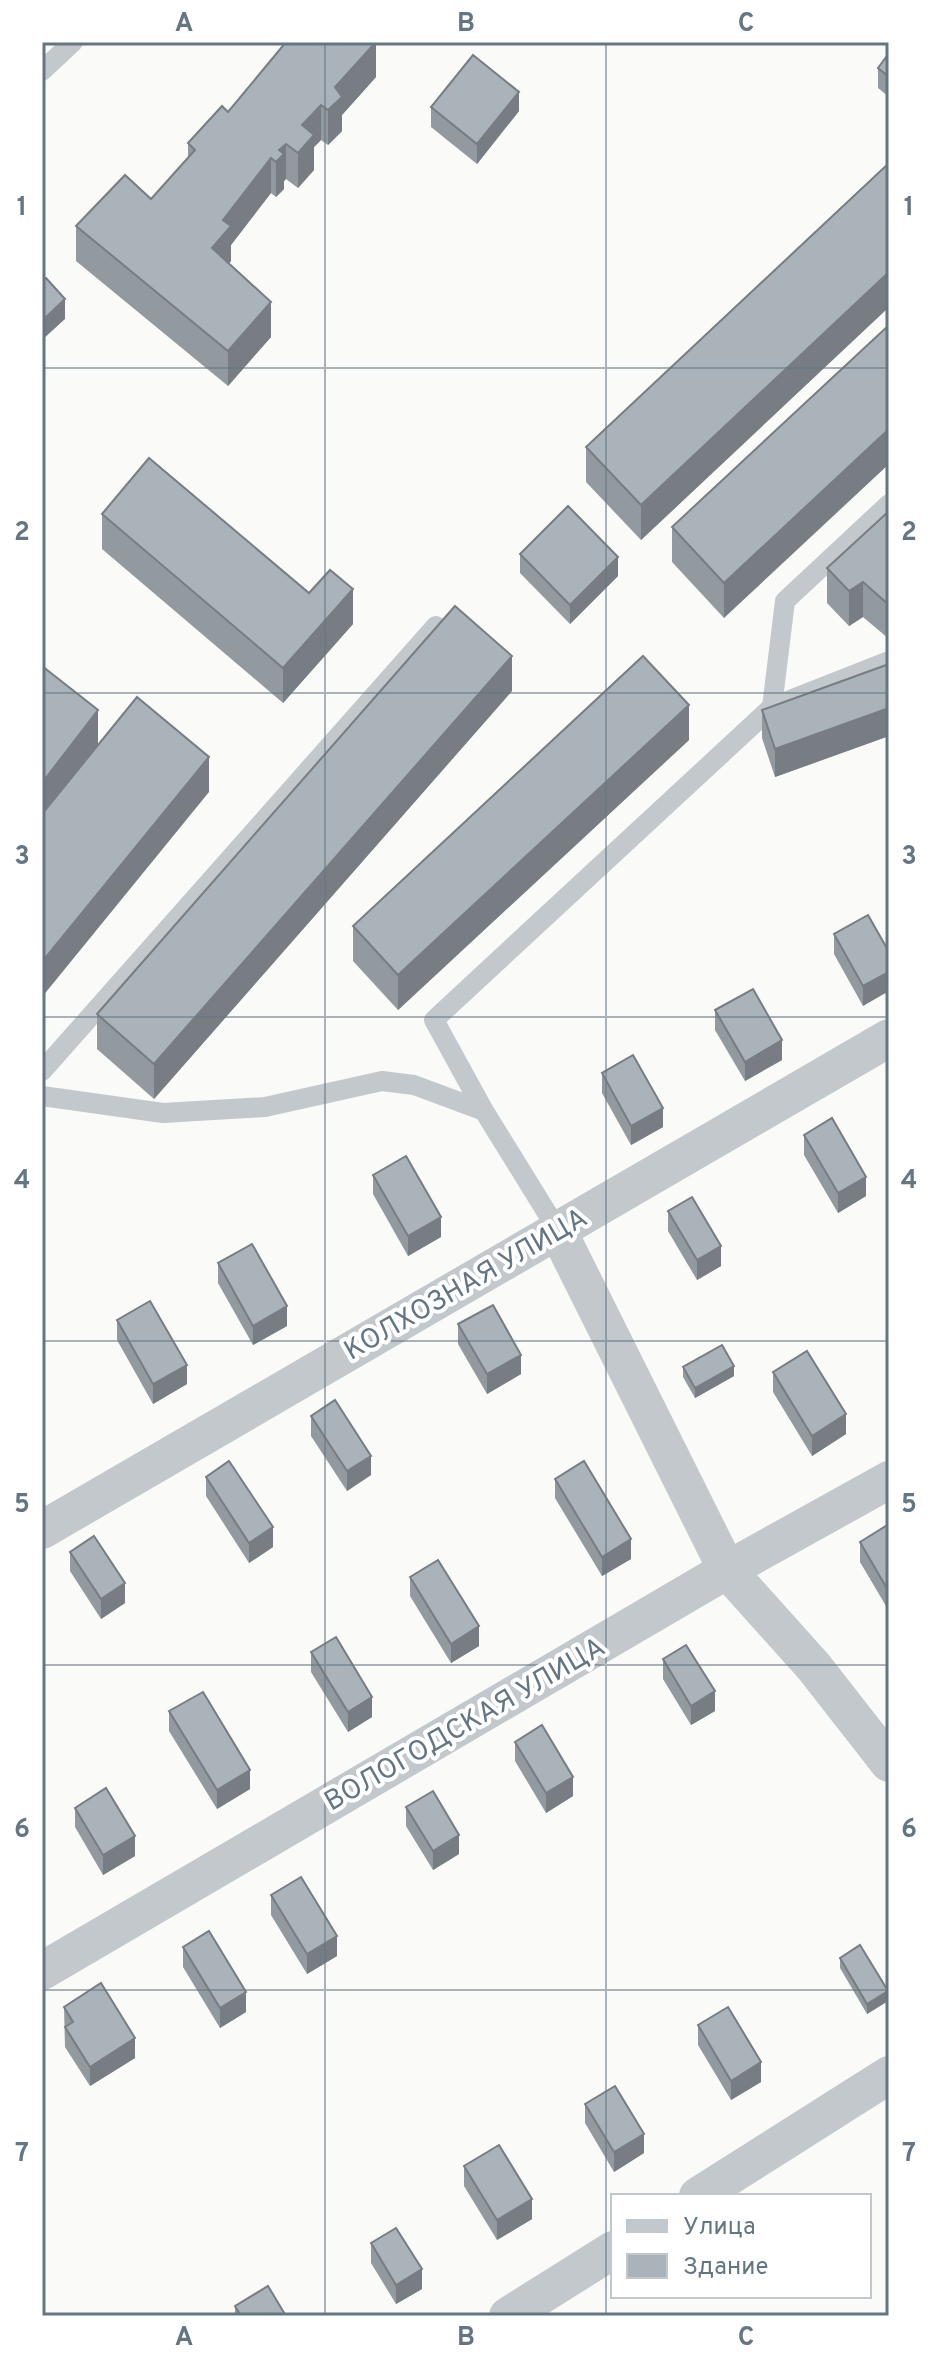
<svg xmlns="http://www.w3.org/2000/svg" width="931" height="2358" font-family="Overpass,sans-serif">
<style>
.lines{fill:none;stroke-linecap:round;stroke-linejoin:round}
.service{stroke:#c3c8cc;stroke-width:20}
.minor{stroke:#c3c8cc;stroke-width:38}
.wall{fill:#929a9f}
.shaded-wall{fill:#777d82}
.building{fill:#aab3b9;stroke:#777d82;stroke-width:2}
.grid{fill:none;stroke:#657683;stroke-width:2;stroke-opacity:0.55}
.labels{text-anchor:middle;stroke-width:8;stroke-linejoin:round;paint-order:stroke}
.street-label{font-size:28px;fill:#657683;stroke:#fff}
.neatline{fill:none;stroke:#657683;stroke-width:3}
.grid-label{font-size:26px;text-anchor:middle;font-weight:bold;fill:#657683}
</style>
<rect width="100%" height="100%" fill="#fafaf8"/>
<g class="lines">
<!-- service -->
<g class="service">
<path d="M42 71 73 42"/>
<path d="M772 707 785 601 889 504"/>
<path d="M42 1071 436 626"/>
<path d="M42 1096 163 1113 265 1107 382 1081 414 1085 484 1111 434 1020 772 707 889 661"/>
<path d="M484 1111 557 1229"/>
</g>
<!-- minor -->
<g class="minor">
<path d="M557 1229 727 1570 814 1667 889 1763"/>
<path d="M42 1530 889 1038"/>
<path d="M42 1971 727 1570 889 1480"/>
<path d="M698 2196 889 2075"/>
<path d="M508 2316 613 2250"/>
</g>
</g>
<!-- wall -->
<g class="wall">
<path d="M889 53V97L878 88V68Z"/>
<path d="M376 77 342 115V131L328 145 321 140 314 147V170L298 188 286 179 284 181V189L276 197 271 193 231 245V261L229 263 271 337 228 386 76 261V226L151 199 188 158V143L228 112Z"/>
<path d="M431 107 519 111 477 164 431 127Z"/>
<path d="M889 163V307L641 540 586 482V447Z"/>
<path d="M889 325 724 618 672 562V527Z"/>
<path d="M889 511V639L863 617 849 626 827 603V568Z"/>
<path d="M102 514 309 593 353 624 283 703 102 549Z"/>
<path d="M520 554 618 576 570 624 520 573Z"/>
<path d="M889 664V736L775 777 762 738V710Z"/>
<path d="M512 691 154 1099 97 1049V1014Z"/>
<path d="M689 740 398 1010 353 961V926Z"/>
<path d="M868 915 863 1006 834 954V934Z"/>
<path d="M715 1010 782 1060 745 1081 715 1030Z"/>
<path d="M602 1073 663 1127 631 1145 602 1093Z"/>
<path d="M804 1135 866 1196 838 1213 804 1155Z"/>
<path d="M373 1175 441 1237 408 1256 373 1194Z"/>
<path d="M668 1211 721 1266 697 1280 668 1231Z"/>
<path d="M218 1263 287 1326 253 1345 218 1283Z"/>
<path d="M117 1320 187 1384 153 1404 117 1340Z"/>
<path d="M458 1324 521 1374 487 1394 458 1344Z"/>
<path d="M683 1367 734 1376 695 1398 683 1377Z"/>
<path d="M773 1372 846 1434 812 1456 773 1392Z"/>
<path d="M311 1416 371 1475 347 1491 311 1436Z"/>
<path d="M206 1477 273 1547 249 1563 206 1496Z"/>
<path d="M555 1479 631 1559 602 1576 555 1498Z"/>
<path d="M889 1524V1611L860 1562V1542Z"/>
<path d="M70 1552 125 1603 101 1619 70 1571Z"/>
<path d="M410 1577 479 1646 451 1663 410 1596Z"/>
<path d="M311 1652 372 1717 348 1732 311 1672Z"/>
<path d="M663 1659 715 1711 691 1725 663 1679Z"/>
<path d="M169 1711 250 1789 217 1809 169 1731Z"/>
<path d="M515 1742 573 1796 546 1813 515 1761Z"/>
<path d="M406 1807 459 1854 433 1870 406 1826Z"/>
<path d="M75 1808 135 1856 103 1875 75 1827Z"/>
<path d="M271 1895 337 1956 307 1974 271 1915Z"/>
<path d="M183 1947 246 2012 220 2028 183 1967Z"/>
<path d="M840 1958 888 2001 867 2014 840 1968Z"/>
<path d="M64 2007 135 2058 90 2086 65 2047Z"/>
<path d="M698 2025 761 2082 731 2100 698 2045Z"/>
<path d="M585 2104 644 2153 614 2172 585 2123Z"/>
<path d="M464 2166 532 2219 497 2240 464 2186Z"/>
<path d="M371 2243 422 2289 396 2304 371 2263Z"/>
<path d="M235 2306 286 2316H235Z"/>
</g>
<!-- shaded-wall -->
<g class="shaded-wall">
<path d="M376 42V77L342 115V131L328 145V110L335 87Z"/>
<path d="M519 92V111L477 164V144Z"/>
<path d="M321 105V140L314 147V170L298 188V153L302 125Z"/>
<path d="M286 144V179L284 181V189L276 197V162L279 150Z"/>
<path d="M271 158V193L231 245V261L212 283V248L223 220Z"/>
<path d="M889 272V307L641 540V505Z"/>
<path d="M65 299V319L42 340V321Z"/>
<path d="M271 302V337L228 386V351Z"/>
<path d="M889 429V464L724 618V583Z"/>
<path d="M618 557V576L570 624V605Z"/>
<path d="M863 582V617L849 626V591Z"/>
<path d="M353 589V624L283 703V668Z"/>
<path d="M512 656V691L154 1099V1064Z"/>
<path d="M689 705V740L398 1010V975Z"/>
<path d="M889 708V736L775 777V749Z"/>
<path d="M98 710V745L42 817V783Z"/>
<path d="M209 757V792L42 997V962Z"/>
<path d="M889 972V991L863 1006V986Z"/>
<path d="M782 1040V1060L745 1081V1062Z"/>
<path d="M663 1108V1127L631 1145V1126Z"/>
<path d="M866 1177V1196L838 1213V1193Z"/>
<path d="M441 1217V1237L408 1256V1236Z"/>
<path d="M721 1246V1266L697 1280V1260Z"/>
<path d="M287 1306V1326L253 1345V1326Z"/>
<path d="M521 1355V1374L487 1394V1374Z"/>
<path d="M187 1365V1384L153 1404V1384Z"/>
<path d="M734 1366V1376L695 1398V1388Z"/>
<path d="M846 1414V1434L812 1456V1436Z"/>
<path d="M371 1456V1475L347 1491V1471Z"/>
<path d="M273 1527V1547L249 1563V1543Z"/>
<path d="M631 1539V1559L602 1576V1557Z"/>
<path d="M125 1583V1603L101 1619V1599Z"/>
<path d="M479 1626V1646L451 1663V1644Z"/>
<path d="M715 1691V1711L691 1725V1706Z"/>
<path d="M372 1697V1717L348 1732V1712Z"/>
<path d="M250 1770V1789L217 1809V1790Z"/>
<path d="M573 1777V1796L546 1813V1793Z"/>
<path d="M459 1835V1854L433 1870V1851Z"/>
<path d="M135 1836V1856L103 1875V1855Z"/>
<path d="M337 1936V1956L307 1974V1954Z"/>
<path d="M888 1991V2001L867 2014V2004Z"/>
<path d="M246 1992V2012L220 2028V2008Z"/>
<path d="M135 2038V2058L90 2086V2067Z"/>
<path d="M761 2062V2082L731 2100V2081Z"/>
<path d="M644 2134V2153L614 2172V2152Z"/>
<path d="M532 2199V2219L497 2240V2220Z"/>
<path d="M422 2269V2289L396 2304V2285Z"/>
</g>
<!-- building -->
<g class="building">
<path d="M286 42H376L335 87 342 97 328 110 321 105 302 125 314 135 298 153 286 144 279 150 284 154 276 162 271 158 223 220 231 226 212 248 271 302 228 351 76 226 125 175 151 199 195 150 188 143 222 106 228 112Z"/>
<path d="M889 53V77L878 68Z"/>
<path d="M473 55 519 92 477 144 431 107Z"/>
<path d="M889 163V272L641 505 586 447Z"/>
<path d="M46 278 65 299 42 321V281Z"/>
<path d="M889 325V429L724 583 672 527Z"/>
<path d="M149 458 309 593 330 570 353 589 283 668 102 514Z"/>
<path d="M568 506 618 557 570 605 520 554Z"/>
<path d="M889 511V605L863 582 849 591 827 568Z"/>
<path d="M455 606 512 656 154 1064 97 1014Z"/>
<path d="M643 656 689 705 398 975 353 926Z"/>
<path d="M889 664V708L775 749 762 710Z"/>
<path d="M42 666 98 710 42 783Z"/>
<path d="M137 697 209 757 42 962V814Z"/>
<path d="M868 915 889 952V972L863 986 834 934Z"/>
<path d="M753 989 782 1040 745 1062 715 1010Z"/>
<path d="M633 1055 663 1108 631 1126 602 1073Z"/>
<path d="M832 1118 866 1177 838 1193 804 1135Z"/>
<path d="M406 1156 441 1217 408 1236 373 1175Z"/>
<path d="M692 1197 721 1246 697 1260 668 1211Z"/>
<path d="M252 1244 287 1306 253 1326 218 1263Z"/>
<path d="M150 1301 187 1365 153 1384 117 1320Z"/>
<path d="M493 1305 521 1355 487 1374 458 1324Z"/>
<path d="M722 1345 734 1366 695 1388 683 1367Z"/>
<path d="M807 1351 846 1414 812 1436 773 1372Z"/>
<path d="M335 1400 371 1456 347 1471 311 1416Z"/>
<path d="M229 1461 273 1527 249 1543 206 1477Z"/>
<path d="M584 1461 631 1539 602 1557 555 1479Z"/>
<path d="M889 1524V1592L860 1542Z"/>
<path d="M94 1536 125 1583 101 1599 70 1552Z"/>
<path d="M438 1560 479 1626 451 1644 410 1577Z"/>
<path d="M336 1637 372 1697 348 1712 311 1652Z"/>
<path d="M686 1645 715 1691 691 1706 663 1659Z"/>
<path d="M203 1692 250 1770 217 1790 169 1711Z"/>
<path d="M542 1725 573 1777 546 1793 515 1742Z"/>
<path d="M106 1788 135 1836 103 1855 75 1808Z"/>
<path d="M433 1791 459 1835 433 1851 406 1807Z"/>
<path d="M301 1877 337 1936 307 1954 271 1895Z"/>
<path d="M209 1931 246 1992 220 2008 183 1947Z"/>
<path d="M860 1945 888 1991 867 2004 840 1958Z"/>
<path d="M101 1983 135 2038 90 2067 65 2027 73 2022 64 2007Z"/>
<path d="M728 2007 761 2062 731 2081 698 2025Z"/>
<path d="M615 2086 644 2134 614 2152 585 2104Z"/>
<path d="M499 2145 532 2199 497 2220 464 2166Z"/>
<path d="M396 2228 422 2269 396 2285 371 2243Z"/>
<path d="M268 2286 286 2316H241L235 2306Z"/>
</g>
<!-- grid -->
<path class="grid" d="M325 42V2316M606 42V2316M42 368H889M42 693H889M42 1017H889M42 1341H889M42 1665H889M42 1990H889"/>
<g class="labels">
<!-- street labels -->
<g class="street-label">
<text transform="translate(465 1283) rotate(-30)" y="10">КОЛХОЗНАЯ УЛИЦА</text>
<text transform="translate(464 1723) rotate(-30)" y="10">ВОЛОГОДСКАЯ УЛИЦА</text>
</g>
</g>
<!-- border -->
<rect width="931" height="2358" fill="none" stroke="#ffffff" stroke-width="88"/>
<!-- legend -->
<rect x="611" y="2194" width="260" height="104" fill="#ffffff" stroke="#c1c8cd" stroke-width="2"/>
<rect x="627" y="2220" width="40" height="12" fill="#c3c8cc" stroke="#c1c8cd" stroke-width="2"/>
<text x="683" y="2234" font-size="24" fill="#657683">Улица</text>
<rect x="627" y="2254" width="40" height="24" fill="#aab3b9" stroke="#c1c8cd" stroke-width="2"/>
<text x="683" y="2274" font-size="24" fill="#657683">Здание</text>
<rect x="44" y="44" width="843" height="2270" class="neatline"/>
<g class="grid-label">
<text x="184" y="31">A</text>
<text x="466" y="31">B</text>
<text x="746" y="31">C</text>
<text x="22" y="215">1</text>
<text x="909" y="215">1</text>
<text x="22" y="540">2</text>
<text x="909" y="540">2</text>
<text x="22" y="864">3</text>
<text x="909" y="864">3</text>
<text x="22" y="1188">4</text>
<text x="909" y="1188">4</text>
<text x="22" y="1512">5</text>
<text x="909" y="1512">5</text>
<text x="22" y="1837">6</text>
<text x="909" y="1837">6</text>
<text x="22" y="2161">7</text>
<text x="909" y="2161">7</text>
<text x="184" y="2345">A</text>
<text x="466" y="2345">B</text>
<text x="746" y="2345">C</text>
</g>
</svg>
